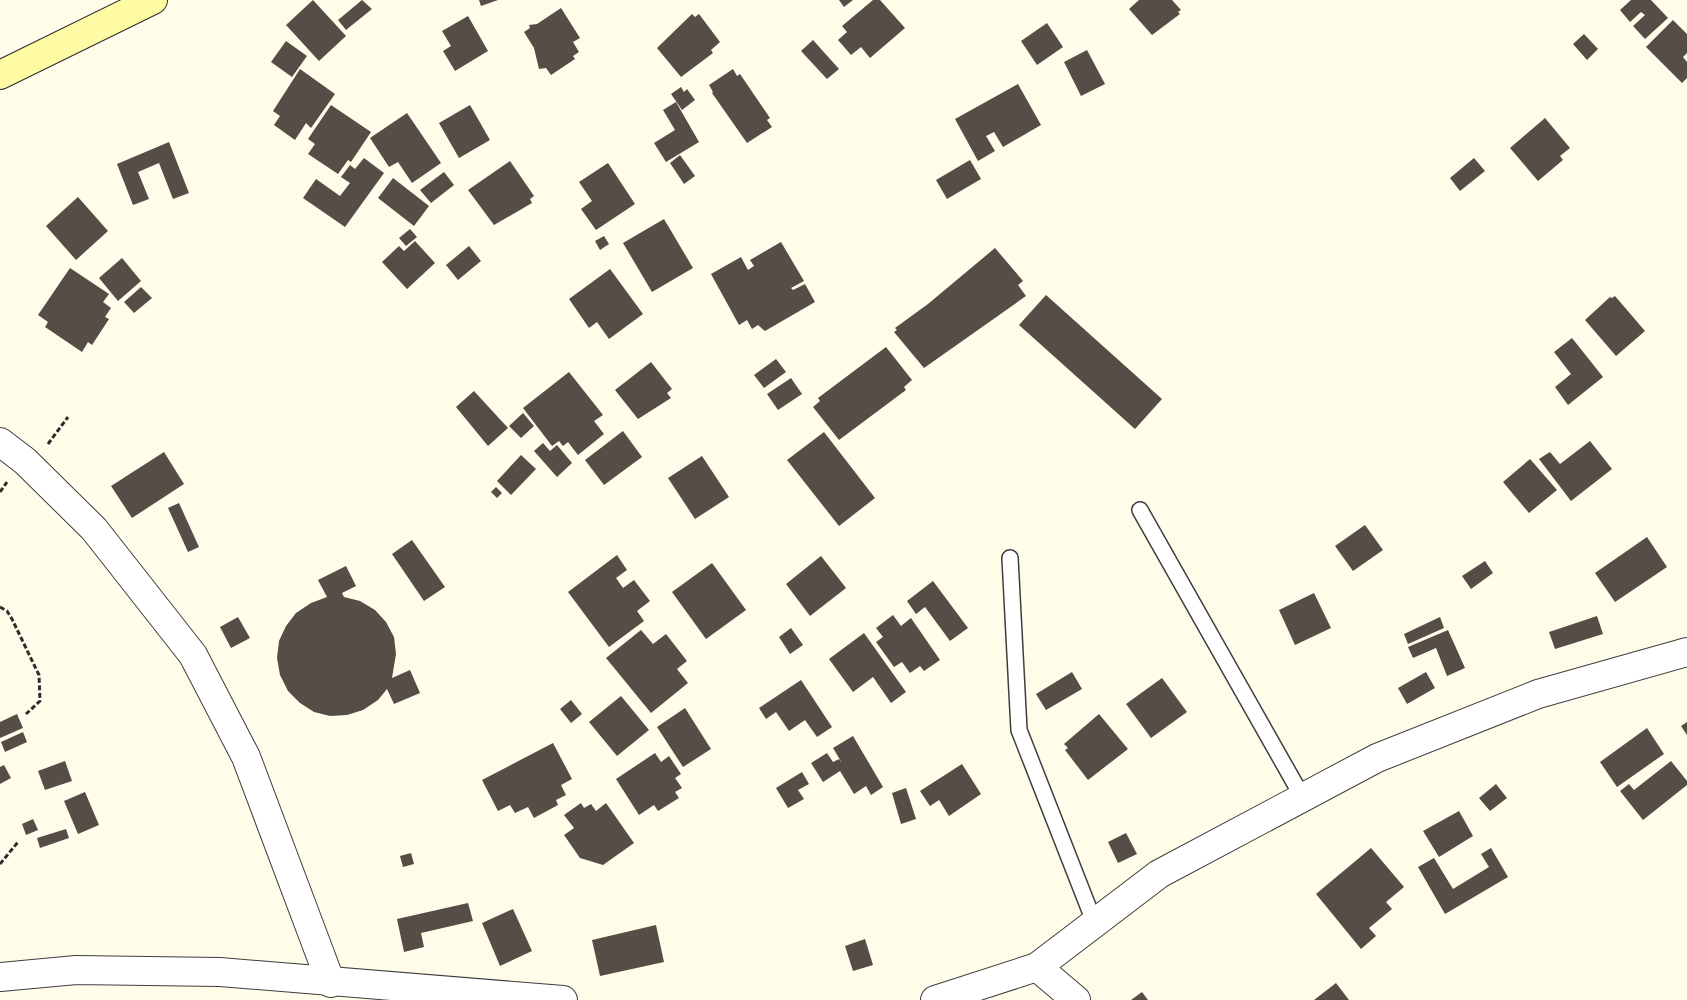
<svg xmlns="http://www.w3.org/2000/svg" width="1687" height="1000" font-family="'PT Serif',serif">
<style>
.building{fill:#554d46}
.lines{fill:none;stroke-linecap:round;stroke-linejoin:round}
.lane-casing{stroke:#3e3e3e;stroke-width:18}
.street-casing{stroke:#3e3e3e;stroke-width:30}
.secondary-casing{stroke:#2d2d2d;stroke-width:30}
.path{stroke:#2d2d2d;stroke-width:3;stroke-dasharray:5 2.5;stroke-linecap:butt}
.lane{stroke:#fff;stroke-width:15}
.street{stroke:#fff;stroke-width:28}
.secondary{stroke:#fffaa4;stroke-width:28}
</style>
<rect width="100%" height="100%" fill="#fffce9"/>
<!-- building -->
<g class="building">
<path d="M313 0 346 36 319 61 286 25Z"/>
<path d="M362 0 372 9 346 30 338 20Z"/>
<path d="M479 0H498L481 6Z"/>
<path d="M839 0H853L844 7Z"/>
<path d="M873 0H880L905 28 870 58 861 47 851 55 838 40 847 32 842 26Z"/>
<path d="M1139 0H1172L1181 10 1178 12 1180 14 1152 35 1129 9Z"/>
<path d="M1631 0H1651L1668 18 1645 39 1633 26 1645 15 1641 12 1630 22 1620 10Z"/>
<path d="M561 8 580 38 573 42 579 52 573 56 575 59 551 75 546 68 539 69 534 48 524 32 530 28 529 25 537 24Z"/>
<path d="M692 14 695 17 699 14 720 42 711 50 713 53 681 77 657 48Z"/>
<path d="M468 16 488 51 455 71 443 51 451 46 442 31Z"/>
<path d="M1673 20 1687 34V53L1683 57 1687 62V78L1682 83 1646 47Z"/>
<path d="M1047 23 1063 47 1037 65 1021 41Z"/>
<path d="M1584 34 1598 49 1587 60 1573 44Z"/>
<path d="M813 40 839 69 827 79 801 51Z"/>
<path d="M286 41 307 56 292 77 271 62Z"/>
<path d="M1087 50 1105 84 1081 96 1064 62Z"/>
<path d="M300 69 335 94 311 128 306 123 295 140 274 125 280 116 273 111Z"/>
<path d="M733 69 737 76 740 74 770 118 767 120 772 127 747 143 712 93 713 92 709 85Z"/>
<path d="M1018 84 1041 125 1003 147 994 132 986 136 995 151 978 161 955 119Z"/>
<path d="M681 87 684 92 687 89 695 100 682 110 671 94Z"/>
<path d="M676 102 699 142 666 162 654 143 675 130 663 110Z"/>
<path d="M331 105 371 132 351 162 348 160 338 174 308 154 315 144 308 139Z"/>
<path d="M470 105 490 140 459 158 439 123Z"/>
<path d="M407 113 441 163 412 183 398 162 389 167 370 138Z"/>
<path d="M1545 118 1570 148 1560 156 1563 160 1538 181 1510 148Z"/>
<path d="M169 142 189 193 173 199 159 163 138 172 149 199 133 205 117 164Z"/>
<path d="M680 155 695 176 684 184 670 163Z"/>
<path d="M364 158 384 173 345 227 303 198 316 179 340 196 350 183 341 177 350 165 355 169Z"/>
<path d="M1474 158 1485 171 1460 191 1450 178Z"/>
<path d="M970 160 981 179 947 199 936 180Z"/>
<path d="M510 161 534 196 530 199 532 203 494 225 468 190Z"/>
<path d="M608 163 635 204 596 230 581 209 592 201 579 182Z"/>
<path d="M444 172 454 185 431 203 420 190Z"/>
<path d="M393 178 429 206 414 226 378 198Z"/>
<path d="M78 197 108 231 76 260 46 226Z"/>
<path d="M664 219 693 268 652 292 623 243Z"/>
<path d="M410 229 417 237 406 246 399 238Z"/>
<path d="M604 236 609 244 600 250 595 241Z"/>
<path d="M415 241 435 263 407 289 382 262 399 246 404 251Z"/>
<path d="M781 242 804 281 791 288 793 290 805 284 815 302 765 331 758 325 752 329 747 320 739 325 711 274 741 257 748 270 754 266 750 260Z"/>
<path d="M469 246 481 261 458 280 446 265Z"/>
<path d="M995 248 1023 281 1018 285 1026 296 924 368 894 332 897 330 895 328 928 304Z"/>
<path d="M122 258 141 281 118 301 99 278Z"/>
<path d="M70 268 109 294 103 302 111 308 105 317 109 319 92 345 88 342 82 352 45 327 48 322 38 315Z"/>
<path d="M610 269 643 314 609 339 597 322 589 328 569 299Z"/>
<path d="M141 287 152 298 134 313 124 302Z"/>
<path d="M1046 295 1162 399 1135 429 1019 325Z"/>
<path d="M1615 296 1645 331 1616 356 1585 320 1610 297 1612 298Z"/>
<path d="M1572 338 1603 377 1568 405 1555 387 1571 374 1554 352Z"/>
<path d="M886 347 912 380 904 387 906 390 839 440 813 407 820 401 818 398Z"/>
<path d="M776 359 786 372 764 388 754 375Z"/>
<path d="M651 362 672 389 667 393 671 398 638 419 615 390Z"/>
<path d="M569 372 603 415 594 421 604 434 578 455 568 442 563 446 559 441 552 446 523 408Z"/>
<path d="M791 378 802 394 778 410 767 394Z"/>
<path d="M474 391 508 428 488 446 456 407Z"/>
<path d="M523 413 534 426 521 438 509 426Z"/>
<path d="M623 431 642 457 604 485 585 460Z"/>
<path d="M824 432 875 498 839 526 787 460Z"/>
<path d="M1590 441 1612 469 1571 501 1539 459 1550 452 1560 464Z"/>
<path d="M543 443 550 451 557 445 572 463 557 477 534 451Z"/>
<path d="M164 452 184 484 132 518 111 486Z"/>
<path d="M521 455 536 469 511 495 497 481Z"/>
<path d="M702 456 729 497 695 519 668 478Z"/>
<path d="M1530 459 1557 490 1529 513 1503 482Z"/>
<path d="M496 487 502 493 497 498 491 492Z"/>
<path d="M179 503 199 547 188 552 168 508Z"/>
<path d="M1365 525 1383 550 1353 571 1335 546Z"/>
<path d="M1647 537 1667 567 1615 602 1595 573Z"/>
<path d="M412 540 445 587 424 601 392 554Z"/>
<path d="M617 555 627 570 616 578 623 588 634 580 650 601 637 611 644 621 609 647 568 592Z"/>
<path d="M821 556 846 588 810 616 786 584Z"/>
<path d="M1485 561 1493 573 1471 589 1462 576Z"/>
<path d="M712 563 746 610 706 639 672 592Z"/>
<path d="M346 566 356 586 342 593 344 597 360 601 375 610 386 622 394 637 396 654 392 678 410 670 420 693 394 704 387 689 378 700 363 710 347 715 330 716 314 712 300 703 288 691 280 675 277 658 279 641 286 626 296 613 311 603 327 597 318 580Z"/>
<path d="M933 581 968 628 950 641 925 607 916 614 907 601Z"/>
<path d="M1314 593 1331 628 1295 645 1279 610Z"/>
<path d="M893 615 901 626 911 618 940 660 924 671 920 666 910 673 902 662 894 667 876 642 883 637 876 628Z"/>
<path d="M1597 616 1603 634 1555 649 1549 632Z"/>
<path d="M238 617 250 638 231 648 220 627Z"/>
<path d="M1440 617 1444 628 1408 644 1404 634Z"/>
<path d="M791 628 803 645 790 654 779 637Z"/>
<path d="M641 630 653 644 666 634 687 661 677 669 688 683 651 713 606 658Z"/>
<path d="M1448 630 1465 668 1447 676 1436 648 1413 658 1408 647Z"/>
<path d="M864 633 906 692 891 703 873 677 853 692 829 659Z"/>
<path d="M1072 672 1082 689 1046 710 1036 694Z"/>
<path d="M1426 672 1435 688 1407 704 1398 688Z"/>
<path d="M1162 678 1187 712 1151 738 1126 704Z"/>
<path d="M801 680 832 727 817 737 805 720 789 731 776 712 766 719 759 708Z"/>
<path d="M621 696 649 730 617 756 589 722Z"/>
<path d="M571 700 582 714 571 723 560 709Z"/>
<path d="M685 708 711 749 683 767 657 727Z"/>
<path d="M17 714 23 728 0 738V722Z"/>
<path d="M1099 714 1128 749 1088 780 1065 750 1068 748 1064 744Z"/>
<path d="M1687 722V735L1681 726Z"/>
<path d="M1647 728 1664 754 1617 787 1600 762Z"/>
<path d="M23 732 27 742 5 752 1 742Z"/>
<path d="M853 736 883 787 871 795 866 786 854 794 840 771 823 782 811 763 827 753 833 762 839 759 842 763 833 748Z"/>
<path d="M553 743 572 779 561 785 566 795 556 800 558 805 534 818 528 807 515 813 510 805 498 811 482 780Z"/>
<path d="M655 753 661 762 669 756 681 774 675 778 682 788 675 792 679 798 658 811 654 805 639 815 616 779Z"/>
<path d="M65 761 72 781 45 790 38 771Z"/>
<path d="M1671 761 1687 781V785L1643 820 1620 791 1629 784 1634 790Z"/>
<path d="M962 764 981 794 949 816 939 800 930 806 920 791Z"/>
<path d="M4 765 11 778 0 784V767Z"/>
<path d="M802 772 809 784 798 790 804 799 788 808 776 788Z"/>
<path d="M1496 784 1507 798 1490 811 1479 798Z"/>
<path d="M906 788 916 819 901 824 892 793Z"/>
<path d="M85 792 99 825 78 834 64 801Z"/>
<path d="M581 803 584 808 591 804 596 811 606 803 634 843 603 865 580 858 564 835 574 828 564 815Z"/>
<path d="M1459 811 1473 836 1439 857 1423 831Z"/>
<path d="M33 819 38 830 26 835 22 824Z"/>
<path d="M66 829 69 838 40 848 37 838Z"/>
<path d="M1126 833 1137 854 1118 863 1108 842Z"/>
<path d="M1371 848 1404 887 1386 902 1392 909 1369 928 1376 936 1361 949 1316 894Z"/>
<path d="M1491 848 1508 877 1445 914 1418 867 1434 858 1453 889 1489 867 1481 854Z"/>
<path d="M411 853 414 864 403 867 400 856Z"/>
<path d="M468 903 473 921 421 933 424 947 404 952 397 919Z"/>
<path d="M513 909 532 951 500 966 482 923Z"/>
<path d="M656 925 664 962 600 976 592 940Z"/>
<path d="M865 939 873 965 853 971 845 946Z"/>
<path d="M1336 983 1349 1000H1314Z"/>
<path d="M1142 992 1148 1000H1131Z"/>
</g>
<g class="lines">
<!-- lane casing -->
<g class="lane-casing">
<g id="lane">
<path d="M1140 510 1303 798"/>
<path d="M1010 558 1019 730 1095 924"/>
</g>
</g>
<!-- street casing -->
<g class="street-casing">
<g id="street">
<path d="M0 442 25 461 94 529 193 655 246 757 331 983"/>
<path d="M1037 967 1076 1000"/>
<path d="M0 977 76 970 220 972 563 1000"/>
<path d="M935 1000 1037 967 1159 874 1377 758 1538 694 1687 652"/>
</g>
</g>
<!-- secondary casing -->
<g class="secondary-casing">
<path id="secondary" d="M0 75 153 0"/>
</g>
<!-- path -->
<g class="path">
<path d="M48 444 68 417"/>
<path d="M0 492 7 482"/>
<path d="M0 607 7 611 12 619 39 675 40 701 26 714"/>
<path d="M0 864 18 842"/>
</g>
<!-- lane -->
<use href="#lane" class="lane"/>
<!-- street -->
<use href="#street" class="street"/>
<!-- secondary -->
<use href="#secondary" class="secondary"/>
</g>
</svg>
